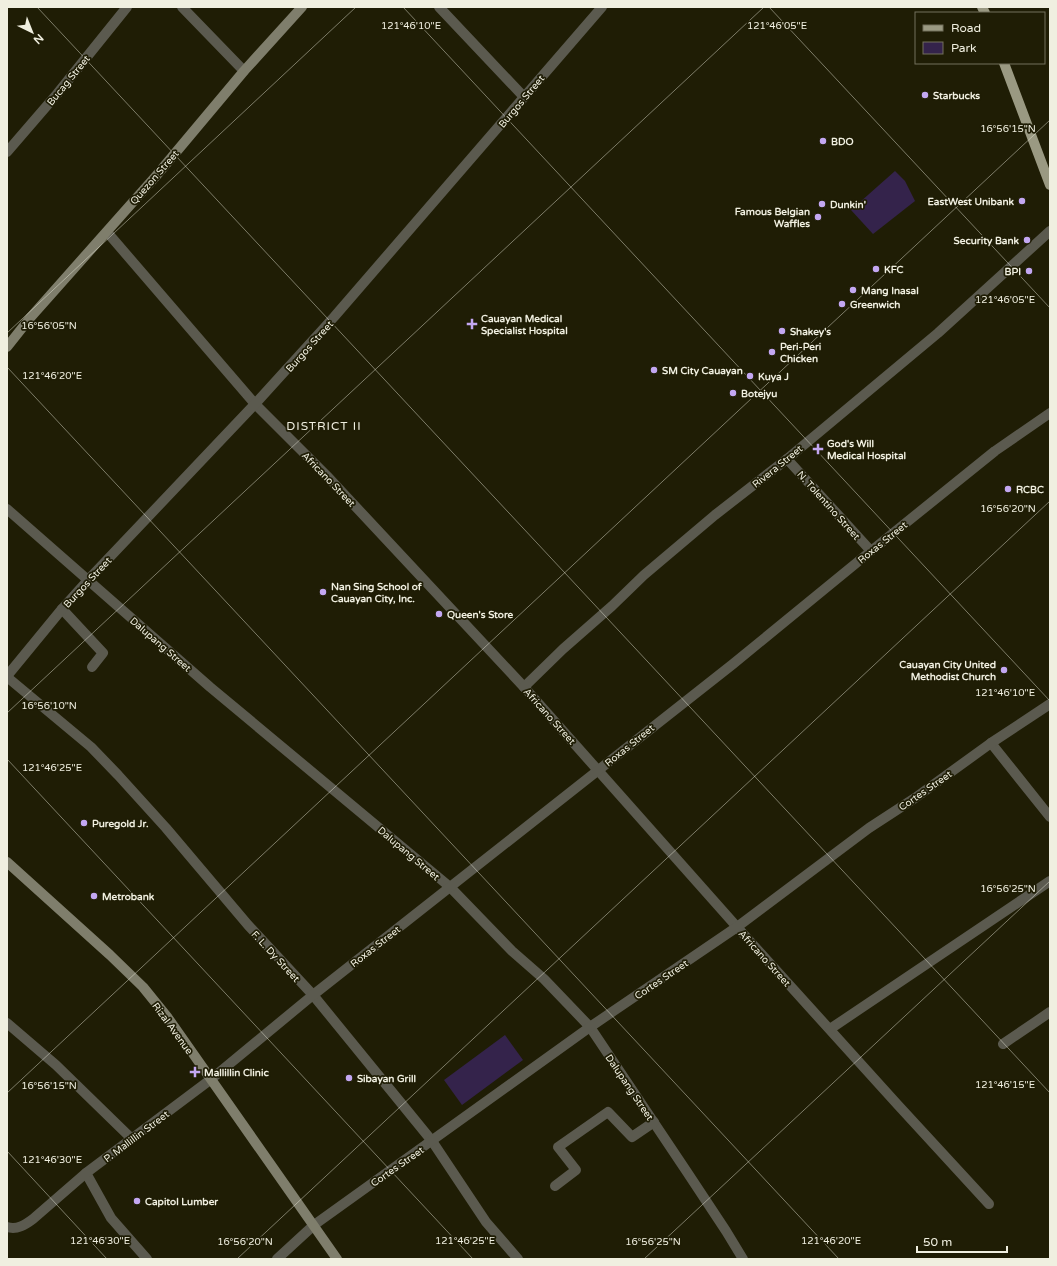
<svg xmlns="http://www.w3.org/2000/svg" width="1057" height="1266" font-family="'Varela Round',sans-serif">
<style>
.green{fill:#34234b}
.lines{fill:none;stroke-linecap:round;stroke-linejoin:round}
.minor{stroke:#5b5a4f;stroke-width:10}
.tertiary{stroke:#5b5a4f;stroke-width:10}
.secondary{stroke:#7f7e6c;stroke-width:10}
.primary{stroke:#9a9982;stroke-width:10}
.ticks{fill:none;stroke:#f0efe0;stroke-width:1;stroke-opacity:0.45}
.poi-dot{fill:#c3a7f2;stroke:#1f1d05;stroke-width:1.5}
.labels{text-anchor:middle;stroke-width:3.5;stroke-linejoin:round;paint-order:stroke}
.street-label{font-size:10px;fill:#f0efe0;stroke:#1f1d05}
.poi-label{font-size:10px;font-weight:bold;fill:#f0efe0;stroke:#1f1d05;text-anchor:start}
.quarter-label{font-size:12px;letter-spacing:1px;fill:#f0efe0;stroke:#1f1d05}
.ticks-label{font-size:10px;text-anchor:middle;fill:#f0efe0;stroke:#1f1d05;stroke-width:3.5;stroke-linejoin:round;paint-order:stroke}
</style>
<rect width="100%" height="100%" fill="#1f1d05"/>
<!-- green -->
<g class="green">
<path d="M895 171 905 181 915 201 873 234 851 210Z"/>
<path d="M505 1035 523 1060 462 1105 444 1080Z"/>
</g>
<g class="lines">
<!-- minor -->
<g class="minor">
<path d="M182 7 244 71"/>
<path d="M439 7 524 97"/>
<path d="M7 152 57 94 127 7"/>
<path d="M107 232 255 404 327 476 524 687 737 927 897 1104 989 1204"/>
<path d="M787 459 871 551"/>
<path d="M7 509 210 687 450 887 512 951 544 979 590 1027 687 1172 726 1231 743 1259"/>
<path d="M62 609 103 653 92 667"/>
<path d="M7 677 91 747 118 775 166 828 248 925 313 995 432 1141 486 1222 518 1259"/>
<path d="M524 687 563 649 612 606 644 575 715 515 787 459 938 333 1050 231"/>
<path d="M991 743 1050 817"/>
<path d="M830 1029 1050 881"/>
<path d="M1003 1044 1050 1012"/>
<path d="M86 1173 111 1218 147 1259"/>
<path d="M555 1186 576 1170 558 1147 608 1112 632 1137 654 1122"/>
<path d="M7 1227C17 1230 25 1225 33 1219L86 1173 210 1080"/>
<path d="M277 1259 314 1225"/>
</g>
<!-- tertiary -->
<g class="tertiary">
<path d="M7 676 62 609 88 580 255 404 334 317 602 7"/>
<path d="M7 1023 56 1065 132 1139"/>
<path d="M210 1080 313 995 733 664 871 551 995 451 1050 413"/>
<path d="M314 1225 590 1027 737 927 869 828 915 798 991 743 1050 704"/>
</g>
<!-- secondary -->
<g class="secondary">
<path d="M7 347 30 318 156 176 244 71 302 7"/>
<path d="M7 862 110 955 143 987 168 1018 337 1259"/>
</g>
<!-- primary -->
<g class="primary">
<path d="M982 7 985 13"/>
<path d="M1004 63 1050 185"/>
</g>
</g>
<!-- ticks -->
<path class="ticks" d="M37 7 1050 1093M403 7 1050 701M769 7 1050 308M7 333 356 7M7 367 839 1259M7 713 764 7M7 759 473 1259M7 1093 1050 120M7 1151 107 1259M237 1259 1050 501M644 1259 1050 881"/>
<!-- markers -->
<g class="poi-dot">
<circle cx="925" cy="95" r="4"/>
<circle cx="823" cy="141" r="4"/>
<circle cx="1022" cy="201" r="4"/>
<circle cx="822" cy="204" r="4"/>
<circle cx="818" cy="217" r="4"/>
<circle cx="1027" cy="240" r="4"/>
<circle cx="876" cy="269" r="4"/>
<circle cx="1029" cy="271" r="4"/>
<circle cx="853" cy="290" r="4"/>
<circle cx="842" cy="304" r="4"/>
<path d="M470 318h4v4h4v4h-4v4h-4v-4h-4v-4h4z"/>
<circle cx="782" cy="331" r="4"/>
<circle cx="772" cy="352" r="4"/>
<circle cx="654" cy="370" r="4"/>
<circle cx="750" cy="376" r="4"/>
<circle cx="733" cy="393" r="4"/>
<path d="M816 443h4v4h4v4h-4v4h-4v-4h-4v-4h4z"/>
<circle cx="1008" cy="489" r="4"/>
<circle cx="323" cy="592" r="4"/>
<circle cx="439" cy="614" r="4"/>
<circle cx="1004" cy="670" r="4"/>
<circle cx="84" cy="823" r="4"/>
<circle cx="94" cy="896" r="4"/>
<path d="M193 1066h4v4h4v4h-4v4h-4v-4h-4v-4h4z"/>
<circle cx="349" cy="1078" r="4"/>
<circle cx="137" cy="1201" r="4"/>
</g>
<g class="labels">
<!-- street labels -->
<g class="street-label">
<text transform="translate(68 80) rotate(-51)" y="4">Bucag Street</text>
<text transform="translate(521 101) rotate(-50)" y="4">Burgos Street</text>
<text transform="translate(154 177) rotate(-49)" y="4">Quezon Street</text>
<text transform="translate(309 346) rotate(-48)" y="4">Burgos Street</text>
<text transform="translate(777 466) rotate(-39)" y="4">Rivera Street</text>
<text transform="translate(329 479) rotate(46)" y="4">Africano Street</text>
<text transform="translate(829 505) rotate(48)" y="4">N. Tolentino Street</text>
<text transform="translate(882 542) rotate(-39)" y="4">Roxas Street</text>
<text transform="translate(87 582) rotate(-47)" y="4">Burgos Street</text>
<text transform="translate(161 644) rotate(41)" y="4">Dalupang Street</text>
<text transform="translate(550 716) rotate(48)" y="4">Africano Street</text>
<text transform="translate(629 745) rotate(-39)" y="4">Roxas Street</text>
<text transform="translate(925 790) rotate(-35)" y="4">Cortes Street</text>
<text transform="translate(409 853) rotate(40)" y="4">Dalupang Street</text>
<text transform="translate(375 946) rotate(-38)" y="4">Roxas Street</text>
<text transform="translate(276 956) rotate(47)" y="4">F. L. Dy Street</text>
<text transform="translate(765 958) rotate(48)" y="4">Africano Street</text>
<text transform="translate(661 979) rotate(-34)" y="4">Cortes Street</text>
<text transform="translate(173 1028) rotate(54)" y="4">Rizal Avenue</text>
<text transform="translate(630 1087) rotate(56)" y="4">Dalupang Street</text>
<text transform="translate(136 1136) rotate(-37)" y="4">P. Mallillin Street</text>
<text transform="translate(397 1166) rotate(-35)" y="4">Cortes Street</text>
</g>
<!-- poi labels -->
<g class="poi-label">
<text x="933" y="99">Starbucks</text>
<text x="831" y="145">BDO</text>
<text x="1014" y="205" text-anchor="end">EastWest Unibank</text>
<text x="830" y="208">Dunkin'</text>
<text x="810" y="215" text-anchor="end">Famous Belgian<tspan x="810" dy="12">Waffles</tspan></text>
<text x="1019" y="244" text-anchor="end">Security Bank</text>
<text x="884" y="273">KFC</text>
<text x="1021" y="275" text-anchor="end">BPI</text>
<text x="861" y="294">Mang Inasal</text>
<text x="850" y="308">Greenwich</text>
<text x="481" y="322">Cauayan Medical<tspan x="481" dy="12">Specialist Hospital</tspan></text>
<text x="790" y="335">Shakey's</text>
<text x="780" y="350">Peri-Peri<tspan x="780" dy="12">Chicken</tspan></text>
<text x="662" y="374">SM City Cauayan</text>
<text x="758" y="380">Kuya J</text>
<text x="741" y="397">Botejyu</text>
<text x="827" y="447">God's Will<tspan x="827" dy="12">Medical Hospital</tspan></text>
<text x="1016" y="493">RCBC</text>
<text x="331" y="590">Nan Sing School of<tspan x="331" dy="12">Cauayan City, Inc.</tspan></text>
<text x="447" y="618">Queen's Store</text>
<text x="996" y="668" text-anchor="end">Cauayan City United<tspan x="996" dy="12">Methodist Church</tspan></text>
<text x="92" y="827">Puregold Jr.</text>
<text x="102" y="900">Metrobank</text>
<text x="204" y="1076">Mallillin Clinic</text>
<text x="357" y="1082">Sibayan Grill</text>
<text x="145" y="1205">Capitol Lumber</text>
</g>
<!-- quarter labels -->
<g class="quarter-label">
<text x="324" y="430">DISTRICT II</text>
</g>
</g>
<g class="ticks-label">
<text x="411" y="29">121°46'10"E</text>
<text x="777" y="29">121°46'05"E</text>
<text x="1008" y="132">16°56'15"N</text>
<text x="1005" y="303">121°46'05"E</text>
<text x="49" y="329">16°56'05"N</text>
<text x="52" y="379">121°46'20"E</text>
<text x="1008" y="512">16°56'20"N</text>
<text x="1005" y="696">121°46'10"E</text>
<text x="49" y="709">16°56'10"N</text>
<text x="52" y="771">121°46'25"E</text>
<text x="1008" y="892">16°56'25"N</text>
<text x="1005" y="1088">121°46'15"E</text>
<text x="49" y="1089">16°56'15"N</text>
<text x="52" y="1163">121°46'30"E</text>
<text x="100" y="1244">121°46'30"E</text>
<text x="465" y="1244">121°46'25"E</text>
<text x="831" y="1244">121°46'20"E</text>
<text x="245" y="1245">16°56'20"N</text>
<text x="653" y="1245">16°56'25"N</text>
</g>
<!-- border -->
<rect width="1057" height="1266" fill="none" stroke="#f0efe0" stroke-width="16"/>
<!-- legend -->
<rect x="915" y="12" width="130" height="52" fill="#1f1d05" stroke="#73715d"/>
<rect x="923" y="25" width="20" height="6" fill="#9a9982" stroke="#73715d"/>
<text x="951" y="32" font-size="12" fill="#f0efe0">Road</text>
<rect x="923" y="42" width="20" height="12" fill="#34234b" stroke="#73715d"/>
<text x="951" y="52" font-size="12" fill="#f0efe0">Park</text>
<!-- north arrow -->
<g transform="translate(32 32) rotate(137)" stroke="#1f1d05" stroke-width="3" paint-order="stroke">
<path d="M0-3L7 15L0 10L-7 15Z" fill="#f0efe0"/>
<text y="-6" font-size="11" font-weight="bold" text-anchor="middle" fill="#f0efe0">N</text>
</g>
<!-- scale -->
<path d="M917 1246v6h90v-6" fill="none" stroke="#f0efe0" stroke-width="2"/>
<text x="923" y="1246" font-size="12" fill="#f0efe0" stroke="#1f1d05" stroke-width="3" paint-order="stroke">50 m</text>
</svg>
